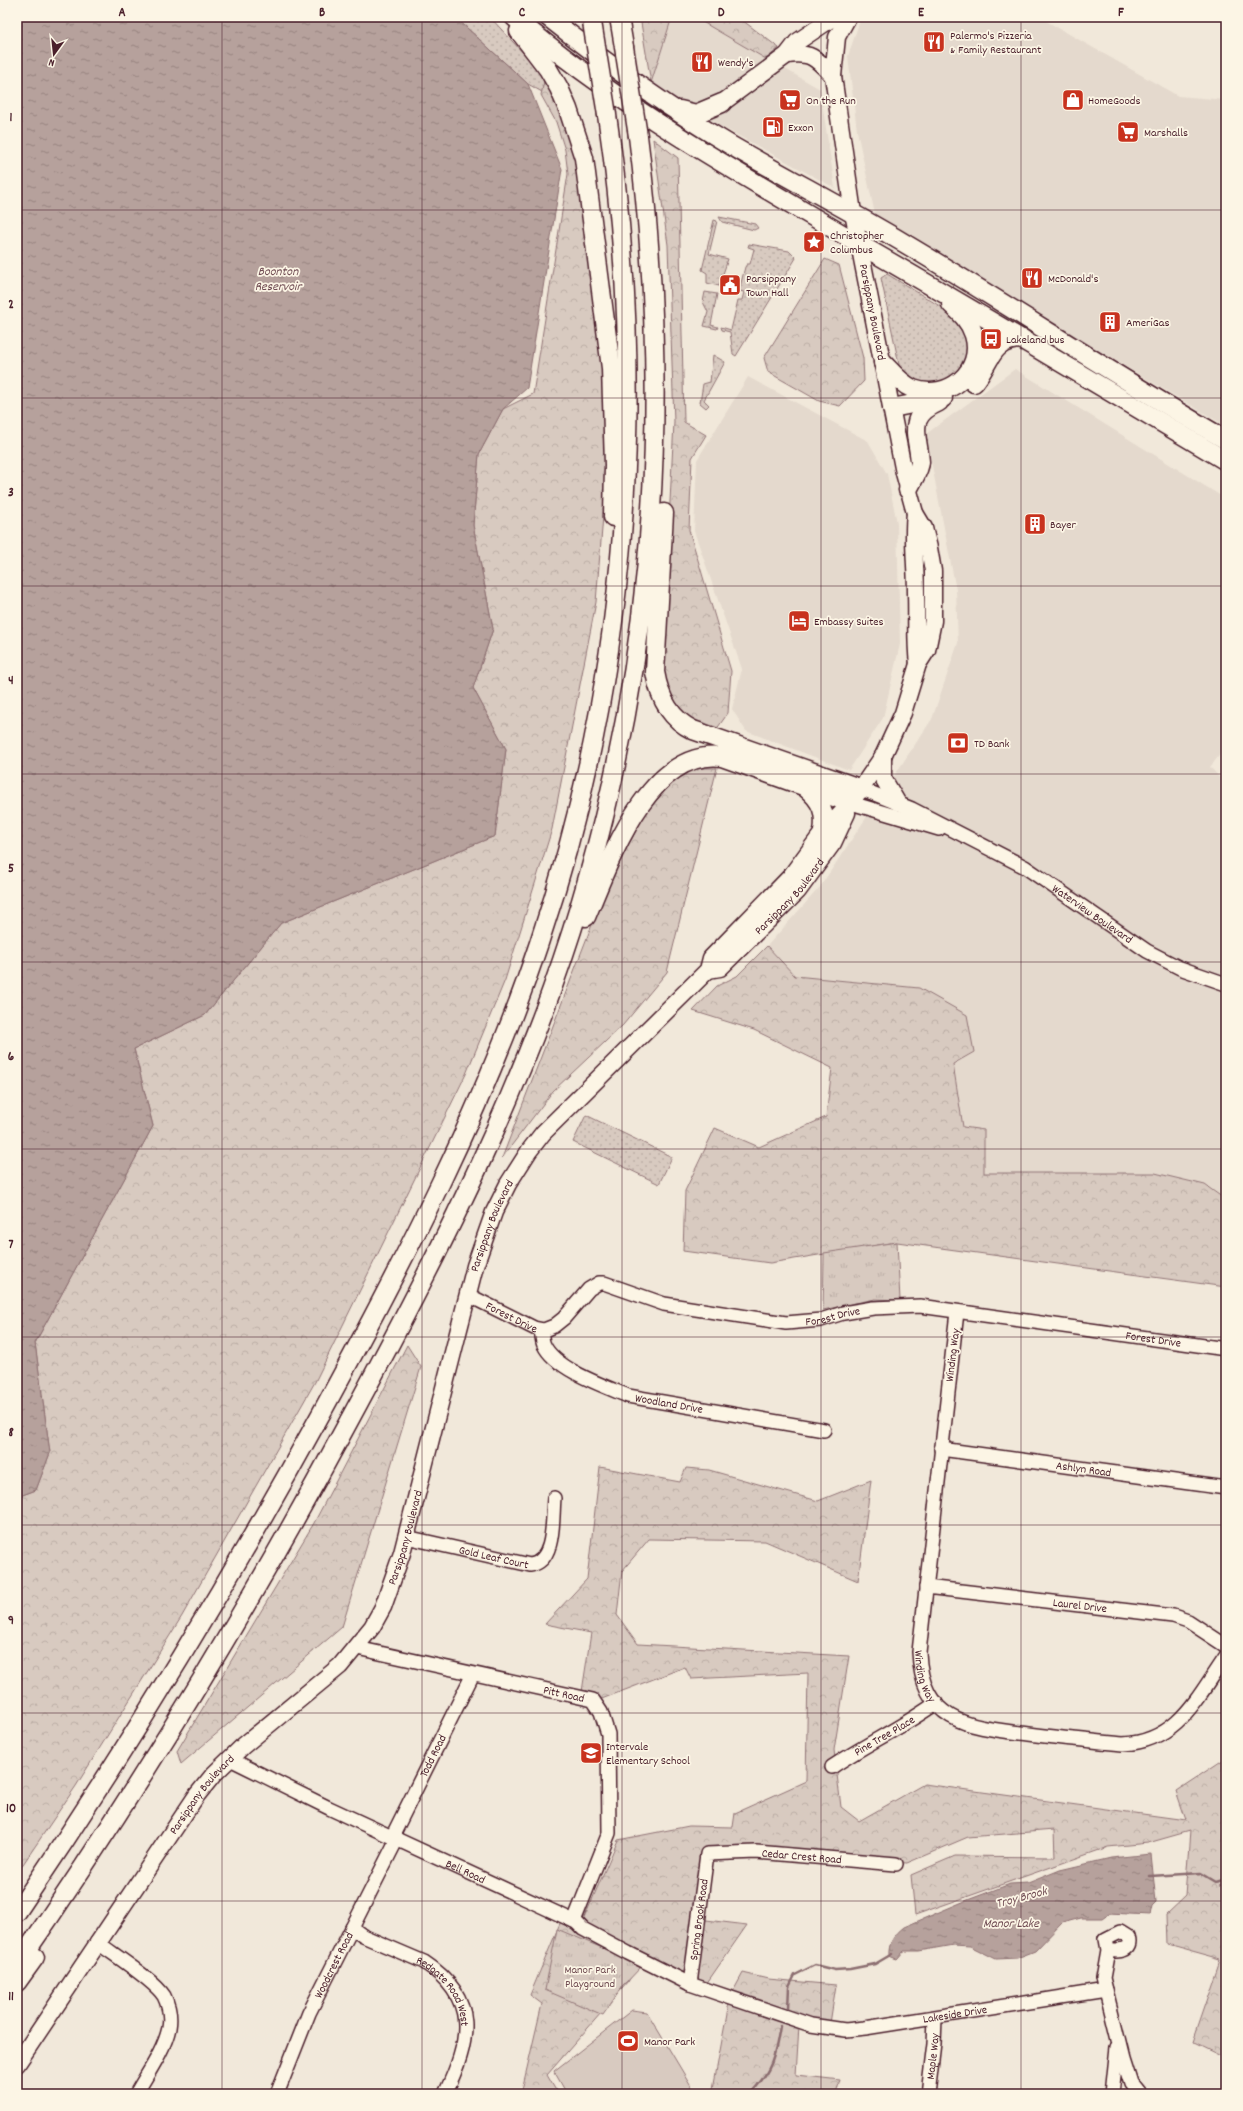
<svg xmlns="http://www.w3.org/2000/svg" width="1243" height="2111" font-family="Dekko,sans-serif">
<style>
.built{fill:#e4d9cd}
.grass{fill:url(#grass-dots);stroke:#917476}
.forest{fill:url(#forest-crowns);stroke:#917476}
.park{fill:url(#park-tufts);stroke:#917476}
.pitch{fill:#d8cac0;stroke:#917476}
.water{fill:url(#water-ripples);stroke:#8b6d6f}
.lines{fill:none;stroke-linecap:round;stroke-linejoin:round}
.stream{stroke:#8b6d6f;stroke-width:2.5}
.minor-casing{stroke:#4a1f2b;stroke-width:16}
.major-casing{stroke:#4a1f2b;stroke-width:19}
.highway-casing{stroke:#4a1f2b;stroke-width:21}
.minor{stroke:#fcf5e5;stroke-width:13}
.major{stroke:#fcf5e5;stroke-width:16}
.highway{stroke:#fcf5e5;stroke-width:18}
.highway-bridge-casing{stroke:#4a1f2b;stroke-width:21;stroke-linecap:butt}
.highway-bridge{stroke:#fcf5e5;stroke-width:18}
.grid{fill:none;stroke:#4a1f2b;stroke-width:1;stroke-opacity:0.55}
.labels{text-anchor:middle;stroke-width:3.5;stroke-linejoin:round;paint-order:stroke}
.poi-label{font-size:12px;fill:#4a1f2b;stroke:#fcf5e5;text-anchor:start}
.street-label{font-size:12px;fill:#4a1f2b;stroke:#fcf5e5}
.park-label{font-size:12px;fill:#6e4a50;stroke:#fcf5e5}
.water-label{font-size:13px;font-style:italic;fill:#704c53;stroke:#fcf5e5}
.neatline{fill:none;stroke:#4a1f2b;stroke-width:1.5}
.grid-label{font-size:13px;text-anchor:middle;font-weight:bold;fill:#4a1f2b}
</style>
<defs>
<pattern id="grass-dots" width="8" height="8" patternUnits="userSpaceOnUse"><rect width="8" height="8" fill="#d8cac0"/><path d="M2 2h.1M6 6h.1" fill="none" stroke="#bbada5" stroke-width="1.8" stroke-linecap="round"/></pattern>
<pattern id="forest-crowns" width="20" height="18" patternUnits="userSpaceOnUse"><rect width="20" height="18" fill="#d8cac0"/><path d="M2 6a3 3 0 1 1 6 0M12 15a3 3 0 1 1 6 0" fill="none" stroke="#bbada5"/></pattern>
<pattern id="park-tufts" width="24" height="20" patternUnits="userSpaceOnUse"><rect width="24" height="20" fill="#d8cac0"/><path d="M3 7l-1-3M5 7V3M7 7l1-3M15 17l-1-3M17 17v-4M19 17l1-3" fill="none" stroke="#bbada5"/></pattern>
<pattern id="water-ripples" width="26" height="14" patternUnits="userSpaceOnUse"><rect width="26" height="14" fill="#b6a19c"/><path d="M2 4q2-2 4 0t4 0M15 11q2-2 4 0t4 0" fill="none" stroke="#96837f"/></pattern>
</defs>
<rect width="100%" height="100%" fill="#f1e8da"/>
<filter id="ink" filterUnits="userSpaceOnUse"><feTurbulence type="fractalNoise" baseFrequency=".025" numOctaves="2"/><feDisplacementMap in="SourceGraphic" scale="8" xChannelSelector="R" yChannelSelector="G"/><feConvolveMatrix kernelMatrix="1 2 1 2 8 2 1 2 1" color-interpolation-filters="sRGB"/></filter>
<g filter="url(#ink)">
<!-- built -->
<g class="built">
<path d="M672 17H694L820 89 835 188 678 103 651 83Z"/>
<path d="M861 17H1039L1178 96 1226 100V426L876 219 857 131 848 56Z"/>
<path d="M1015 369 1226 499V747L1210 767 1226 784V1200L1205 1185 1155 1173H983L984 1130 963 1128 953 1064 974 1052 919 988 795 976 767 946 820 887 932 719 958 643 956 590 926 434Z"/>
<path d="M748 377 868 441 887 474 897 523 900 644 883 718 849 770 746 731 732 709 742 669 694 531 697 460Z"/>
</g>
<!-- grass -->
<g class="grass">
<path d="M455 17H490L545 77 542 92 528 84Z"/>
<path d="M719 217 755 224 758 228 754 230 722 222Z"/>
<path d="M714 220 717 221 709 254 728 259 719 286 707 283V273L702 270Z"/>
<path d="M749 244 789 251 796 258 736 356 733 354 730 332 722 330 721 327 731 330 738 300H742L744 292 739 291 745 267 747 264H750L754 249 748 247Z"/>
<path d="M887 274 953 314 971 342 958 378 925 388 901 374 881 278Z"/>
<path d="M705 292 717 294 711 325 718 327 717 329 704 326 708 312 703 302Z"/>
<path d="M713 355 725 362 704 400 709 405 706 408 700 403 703 384 710 382Z"/>
<path d="M586 1115 672 1157 659 1184 573 1142Z"/>
</g>
<!-- forest -->
<g class="forest">
<path d="M640 17H672L651 83Z"/>
<path d="M694 17H738L779 48 766 59Z"/>
<path d="M545 77 578 149 606 377 607 467 596 602 552 829 505 980 466 1074 315 1382 182 1616 76 1786 17 1873V1497L36 1490 50 1453 35 1343 153 1126 134 1049 205 1015 281 923 495 836 506 749 473 688 493 629 473 525 479 454 503 409 533 394 568 174 565 150 556 122 541 95Z"/>
<path d="M653 139 678 158 684 422 706 435 692 458 689 530 731 671 728 713 716 730C709 728 699 727 692 723 670 710 665 686 662 662L674 422 668 245Z"/>
<path d="M825 259 839 265 863 358 864 381 840 406 819 401 768 372 764 358Z"/>
<path d="M695 768H717L667 972 623 1025 553 1091 502 1158 610 878 647 811 671 784Z"/>
<path d="M767 946 795 976 919 988 967 1015 974 1052 953 1064 963 1127 984 1130V1173H1155L1205 1185 1226 1200V1287L897 1242 770 1263 683 1251 685 1191 715 1128 759 1147 826 1117 832 1068 754 1030 693 1011 717 986 737 976Z"/>
<path d="M407 1345 421 1367 342 1627 181 1764 177 1751 314 1523Z"/>
<path d="M600 1467 680 1482 686 1468 709 1470 818 1501 871 1480 858 1581 765 1541 649 1539 622 1571 617 1615 638 1644 849 1656 834 1750 841 1807 859 1821 924 1784 1186 1820 1176 1791 1226 1758V1882L1220 1885 1226 1887V2053L1224 2057 1193 2042 1221 1960 1167 1945 1166 1914 1185 1896 1190 1831 1148 1843 1108 1847 915 1915 911 1875 955 1856 1055 1857 1054 1830 968 1837 907 1863 710 1853 698 1919 747 1925 704 1987 640 1961 628 1982 547 2075 558 2094H521L542 2004 530 1995 563 1916 582 1923 618 1840 689 1826 733 1827 735 1813 806 1781 808 1673 691 1679 685 1667 599 1700 581 1698 591 1633 545 1624 587 1579Z"/>
<path d="M743 1973 768 1979 836 1985 829 2030 799 2025 796 2075 840 2080 836 2094H712L730 1997Z"/>
</g>
<!-- park -->
<g class="park">
<path d="M897 1242 900 1300 875 1299 823 1310 824 1253Z"/>
<path d="M557 1929 643 1965 623 1986 603 2015 545 1990Z"/>
</g>
<!-- pitch -->
<path class="pitch" d="M632 2010 647 2012 696 2094H567L554 2071Z"/>
<!-- water -->
<g class="water">
<path d="M17 17H455L528 84 562 169 527 388 503 409 479 454 473 525 493 629 473 688 506 749 495 836 281 923 205 1015 134 1049 153 1126 35 1343 50 1453 36 1490 17 1497Z"/>
<path d="M1151 1854 1156 1902 1152 1906 1150 1915 1109 1913 1102 1918H1081L1062 1923 1035 1951 1017 1958 996 1959 970 1946 953 1945 919 1951H904L897 1959 889 1956C888 1943 894 1935 904 1927L965 1901 1010 1884 1028 1883 1060 1870 1111 1858Z"/>
</g>
<g class="lines">
<!-- stream -->
<g class="stream">
<path d="M1150 1876 1201 1873 1216 1882 1226 1879"/>
<path d="M788 2008 789 1987 795 1975 815 1965 835 1970 850 1969 875 1964 892 1954"/>
<path d="M750 2094C772 2071 775 2057 780 2026"/>
</g>
<!-- minor casing -->
<g class="minor-casing">
<g id="minor">
<path id="s1" d="M862 789 912 809 1025 867 1147 951 1180 968 1226 984"/>
<path d="M851 803 939 829"/>
<path id="s2" d="M468 1295 534 1328 544 1330 554 1326 564 1318 589 1289 599 1283H604L664 1304 786 1323 821 1320 843 1313 873 1308 920 1306 1226 1349"/>
<path id="s3" d="M957 1312 919 1652C922 1725 971 1727 1029 1734 1060 1738 1092 1741 1123 1744 1179 1741 1197 1697 1226 1656"/>
<path id="s4" d="M541 1330C542 1335 542 1341 544 1345 555 1369 604 1386 628 1396L824 1430"/>
<path id="s5" d="M941 1449 1226 1488"/>
<path id="s6" d="M406 1537 530 1565C556 1562 552 1518 554 1498"/>
<path id="s7" d="M926 1587 1173 1616 1188 1621 1226 1646"/>
<path id="s8" d="M357 1648 593 1700 601 1712 608 1734 609 1833 574 1921"/>
<path id="s9" d="M230 1759 329 1808 576 1922 583 1929 628 1953 690 1984 811 2025 845 2030 865 2028 1106 1990"/>
<path id="s10" d="M832 1767C866 1744 903 1727 936 1703"/>
<path id="s11" d="M392 1837 473 1674"/>
<path id="s12" d="M352 1928 363 1936 424 1962C480 1999 470 2041 445 2094"/>
<path d="M97 1942C114 1955 154 1980 164 1996 169 2006 171 2017 169 2028 164 2051 147 2074 136 2094"/>
<path d="M1108 1950C1118 1952 1133 1952 1128 1937L1120 1932 1106 1939 1108 1950 1103 1978 1123 2059 1131 2084 1139 2094"/>
<path id="s13" d="M690 1984 707 1854 756 1852 896 1864"/>
<path id="s14" d="M277 2094 309 2013 397 1839"/>
<path id="s15" d="M928 2094 934 2044 935 2018"/>
<path d="M1112 2094 1117 2047"/>
</g>
</g>
<!-- major casing -->
<g class="major-casing">
<g id="major">
<path d="M787 55C812 52 816 58 833 76"/>
<path d="M722 103 787 55 797 42 834 17"/>
<path d="M915 513C912 540 916 566 916 593 917 617 915 640 918 664"/>
<path d="M883 756V778L897 802"/>
<path id="s16" d="M708 970 720 968 798 891 833 843 847 813"/>
<path id="s17" d="M17 2064 197 1795 214 1774 243 1746 340 1666 372 1627 383 1607 402 1553 475 1266 494 1212 508 1184 529 1151 543 1133 708 970 711 958 790 877 823 832 851 803 883 756 903 713 918 664 927 650 933 621V571L929 548 924 528 915 513 904 473 853 213 833 76 837 37 848 17"/>
</g>
</g>
<!-- highway casing -->
<g class="highway-casing">
<g id="highway">
<path d="M514 17C619 107 741 174 859 244 982 315 1104 388 1226 461"/>
<path d="M548 17C606 63 668 108 732 146 789 179 847 209 904 243 1012 307 1117 377 1226 440"/>
<path d="M619 17 624 47"/>
<path d="M519 31 548 69 559 88 568 109 584 158 611 368 614 465 613 517"/>
<path d="M680 110 696 114 722 103"/>
<path d="M883 363C892 372 901 384 913 389 948 402 985 371 974 335 970 322 961 313 951 304"/>
<path d="M974 383C991 363 990 339 1023 339"/>
<path d="M892 408 943 398"/>
<path d="M908 490C911 483 920 470 920 462 918 434 905 417 939 402"/>
<path d="M664 513 655 672C659 696 670 719 693 730L862 789"/>
<path d="M806 788C822 801 826 813 823 832"/>
<path d="M586 917C609 863 648 748 722 757L851 803"/>
<path d="M17 1912C127 1750 228 1584 322 1412 404 1261 485 1106 539 943 629 676 648 392 607 115"/>
<path d="M17 1965C136 1793 245 1614 344 1430 421 1288 497 1142 552 989 652 711 675 428 638 136"/>
<path d="M17 1982 35 1957"/>
</g>
</g>
<!-- minor -->
<use href="#minor" class="minor"/>
<!-- major -->
<use href="#major" class="major"/>
<!-- highway -->
<use href="#highway" class="highway"/>
<!-- highway-bridge casing -->
<g class="highway-bridge-casing">
<g id="highway-bridge">
<path d="M592 22 607 115"/>
<path d="M624 47 638 136"/>
</g>
</g>
<!-- highway-bridge -->
<use href="#highway-bridge" class="highway-bridge"/>
</g>
</g>
<!-- grid -->
<path class="grid" d="M222 17V2094M422 17V2094M622 17V2094M821 17V2094M1021 17V2094M17 210H1226M17 398H1226M17 586H1226M17 774H1226M17 962H1226M17 1149H1226M17 1337H1226M17 1525H1226M17 1713H1226M17 1901H1226"/>
<!-- icons -->
<defs>
<g id="restaurant-square" transform="scale(1.15)"><rect x="-9" y="-9" width="18" height="18" rx="4" fill="#c8321e" stroke="#fcf5e5"/><path d="M-5-6h1v4h1v-4h1v4h1v-4h1v5L-1.5 .5V6h-2V.5L-5-1ZM5-6V6H3V1.5H1.5Q1.5-4 5-6Z" fill="#fff"/></g>
<g id="supermarket-square" transform="scale(1.15)"><rect x="-9" y="-9" width="18" height="18" rx="4" fill="#c8321e" stroke="#fcf5e5"/><path d="M-6-5.5h2.5l.6 2H6L4.5 2H-2.5L-4.4-4H-6ZM-1.5 3.2a1.3 1.3 0 1 0 .1 0ZM3 3.2a1.3 1.3 0 1 0 .1 0Z" fill="#fff"/></g>
<g id="shop-square" transform="scale(1.15)"><rect x="-9" y="-9" width="18" height="18" rx="4" fill="#c8321e" stroke="#fcf5e5"/><path d="M-5-2.5h2.3a2.7 3.5 0 0 1 5.4 0H5L5.5 6h-11ZM-1.5-2.5h3a1.5 2.3 0 0 0-3 0Z" fill="#fff"/></g>
<g id="fuel-square" transform="scale(1.15)"><rect x="-9" y="-9" width="18" height="18" rx="4" fill="#c8321e" stroke="#fcf5e5"/><path d="M-5.5-6h7V0h2V4h1.3V-2.5L3-4.5l.8-.8L6-3V5H2.5V1h-1V6h-7ZM-4.2-4.7v3.2H.2V-4.7Z" fill="#fff"/></g>
<g id="sight-square" transform="scale(1.15)"><rect x="-9" y="-9" width="18" height="18" rx="4" fill="#c8321e" stroke="#fcf5e5"/><path d="M0-6L1.8-2.2L6-1.7L2.9 1.2L3.7 5.4L0 3.3L-3.7 5.4L-2.9 1.2L-6-1.7L-1.8-2.2Z" fill="#fff"/></g>
<g id="civic-square" transform="scale(1.15)"><rect x="-9" y="-9" width="18" height="18" rx="4" fill="#c8321e" stroke="#fcf5e5"/><path d="M-.6-6.5H3V-4.5H.6V-3L4-1V1h2V6H-6V1h2V-1L-.6-3ZM-1.2 2.5V6h2.4V2.5Z" fill="#fff"/></g>
<g id="building-square" transform="scale(1.15)"><rect x="-9" y="-9" width="18" height="18" rx="4" fill="#c8321e" stroke="#fcf5e5"/><path d="M-4-6H4V6H1V3H-1V6H-4ZM-2.5-4.3h1.7v1.8h-1.7ZM.8-4.3h1.7v1.8H.8ZM-2.5-1h1.7V.8h-1.7ZM.8-1h1.7V.8H.8Z" fill="#fff"/></g>
<g id="bus-square" transform="scale(1.15)"><rect x="-9" y="-9" width="18" height="18" rx="4" fill="#c8321e" stroke="#fcf5e5"/><path d="M-5-6H5V4H4V6H2V4H-2V6H-4V4H-5ZM-3.5-4V0h7V-4ZM-3.5 1.2v1.5H-2V1.2ZM2 1.2v1.5H3.5V1.2Z" fill="#fff"/></g>
<g id="hotel-square" transform="scale(1.15)"><rect x="-9" y="-9" width="18" height="18" rx="4" fill="#c8321e" stroke="#fcf5e5"/><path d="M-6-4.5h1.5V1H6V5H4.5V3h-9V5H-6ZM-4 0a1.8 1.8 0 1 1 3.6 0ZM.5 0V-2.5h3Q6-2.5 6 0Z" fill="#fff"/></g>
<g id="bank-square" transform="scale(1.15)"><rect x="-9" y="-9" width="18" height="18" rx="4" fill="#c8321e" stroke="#fcf5e5"/><path d="M-6-4H6V4H-6ZM0-2.3a2.3 2.3 0 1 0 0 4.6a2.3 2.3 0 1 0 0-4.6Z" fill="#fff"/></g>
<g id="school-square" transform="scale(1.15)"><rect x="-9" y="-9" width="18" height="18" rx="4" fill="#c8321e" stroke="#fcf5e5"/><path d="M0-5L7-2L0 1L-7-2ZM-4 1L0 2.5L4 1V4Q0 6-4 4Z" fill="#fff"/></g>
<g id="stadium-square" transform="scale(1.15)"><rect x="-9" y="-9" width="18" height="18" rx="4" fill="#c8321e" stroke="#fcf5e5"/><path d="M0-5a6.5 5 0 1 0 0 10a6.5 5 0 1 0 0-10ZM-3.5-1.8h7v3.6h-7Z" fill="#fff"/></g>
</defs>
<g fill-rule="evenodd">
<use href="#restaurant-square" x="934" y="42"/>
<use href="#restaurant-square" x="702" y="62"/>
<use href="#supermarket-square" x="790" y="100"/>
<use href="#shop-square" x="1073" y="100"/>
<use href="#fuel-square" x="773" y="127"/>
<use href="#supermarket-square" x="1128" y="132"/>
<use href="#sight-square" x="814" y="242"/>
<use href="#restaurant-square" x="1032" y="278"/>
<use href="#civic-square" x="730" y="285"/>
<use href="#building-square" x="1110" y="322"/>
<use href="#bus-square" x="991" y="339"/>
<use href="#building-square" x="1035" y="524"/>
<use href="#hotel-square" x="799" y="621"/>
<use href="#bank-square" x="958" y="743"/>
<use href="#school-square" x="591" y="1753"/>
<use href="#stadium-square" x="628" y="2041"/>
</g>
<g class="labels">
<!-- poi labels -->
<g class="poi-label">
<text x="950" y="39">Palermo's Pizzeria<tspan x="950" dy="14">&amp; Family Restaurant</tspan></text>
<text x="718" y="66">Wendy's</text>
<text x="806" y="104">On the Run</text>
<text x="1088" y="104">HomeGoods</text>
<text x="788" y="131">Exxon</text>
<text x="1144" y="136">Marshalls</text>
<text x="830" y="239">Christopher<tspan x="830" dy="14">Columbus</tspan></text>
<text x="746" y="282">Parsippany<tspan x="746" dy="14">Town Hall</tspan></text>
<text x="1048" y="282">McDonald's</text>
<text x="1126" y="326">AmeriGas</text>
<text x="1006" y="343">Lakeland bus</text>
<text x="1050" y="528">Bayer</text>
<text x="814" y="625">Embassy Suites</text>
<text x="974" y="747">TD Bank</text>
<text x="606" y="1750">Intervale<tspan x="606" dy="14">Elementary School</tspan></text>
<text x="644" y="2045">Manor Park</text>
</g>
<!-- street labels -->
<g class="street-label">
<text transform="translate(873 312) rotate(79)" y="4">Parsippany Boulevard</text>
<text dy="4" stroke="none"><textPath href="#s16" startOffset="112">Parsippany Boulevard</textPath></text>
<text dy="4" stroke="none"><textPath href="#s1" startOffset="263">Waterview Boulevard</textPath></text>
<text dy="4" stroke="none"><textPath href="#s17" startOffset="987">Parsippany Boulevard</textPath></text>
<text dy="4" stroke="none"><textPath href="#s2" startOffset="49">Forest Drive</textPath></text>
<text dy="4" stroke="none"><textPath href="#s2" startOffset="397">Forest Drive</textPath></text>
<text dy="4" stroke="none"><textPath href="#s2" startOffset="721">Forest Drive</textPath></text>
<text transform="translate(952 1355) rotate(-83)" y="4">Winding Way</text>
<text dy="4" stroke="none"><textPath href="#s4" startOffset="157">Woodland Drive</textPath></text>
<text dy="4" stroke="none"><textPath href="#s5" startOffset="144">Ashlyn Road</textPath></text>
<text dy="4" stroke="none"><textPath href="#s17" startOffset="663">Parsippany Boulevard</textPath></text>
<text dy="4" stroke="none"><textPath href="#s6" startOffset="90">Gold Leaf Court</textPath></text>
<text dy="4" stroke="none"><textPath href="#s7" startOffset="155">Laurel Drive</textPath></text>
<text dy="4" stroke="none"><textPath href="#s3" startOffset="367">Winding Way</textPath></text>
<text dy="4" stroke="none"><textPath href="#s8" startOffset="212">Pitt Road</textPath></text>
<text dy="4" stroke="none"><textPath href="#s10" startOffset="61">Pine Tree Place</textPath></text>
<text dy="4" stroke="none"><textPath href="#s11" startOffset="91">Todd Road</textPath></text>
<text dy="4" stroke="none"><textPath href="#s17" startOffset="327">Parsippany Boulevard</textPath></text>
<text dy="4" stroke="none"><textPath href="#s13" startOffset="226">Cedar Crest Road</textPath></text>
<text dy="4" stroke="none"><textPath href="#s9" startOffset="261">Bell Road</textPath></text>
<text dy="4" stroke="none"><textPath href="#s13" startOffset="65">Spring Brook Road</textPath></text>
<text dy="4" stroke="none"><textPath href="#s14" startOffset="141">Woodcrest Road</textPath></text>
<text dy="4" stroke="none"><textPath href="#s12" startOffset="116">Redgate Road West</textPath></text>
<text dy="4" stroke="none"><textPath href="#s9" startOffset="786">Lakeside Drive</textPath></text>
<text dy="4" stroke="none"><textPath href="#s15" startOffset="38">Maple Way</textPath></text>
</g>
<!-- park labels -->
<g class="park-label">
<text x="590" y="1973">Manor Park<tspan x="590" dy="14">Playground</tspan></text>
</g>
<!-- water labels -->
<g class="water-label">
<text x="278" y="275">Boonton<tspan x="278" dy="15">Reservoir</tspan></text>
<text transform="translate(1021 1896) rotate(-15)" y="5">Troy Brook</text>
<text x="1011" y="1927">Manor Lake</text>
</g>
</g>
<!-- margin -->
<rect width="1243" height="2111" fill="none" stroke="#fcf5e5" stroke-width="44"/>
<!-- north arrow -->
<g transform="translate(54 54) rotate(195)" stroke="#fcf5e5" stroke-width="3" paint-order="stroke">
<path d="M0-3L7 15L0 10L-7 15Z" fill="#4a1f2b"/>
<text y="-6" font-size="11" font-weight="bold" text-anchor="middle" fill="#4a1f2b">N</text>
</g>
<rect x="22" y="22" width="1199" height="2067" class="neatline"/>
<g class="grid-label">
<text x="122" y="16">A</text>
<text x="322" y="16">B</text>
<text x="522" y="16">C</text>
<text x="721" y="16">D</text>
<text x="921" y="16">E</text>
<text x="1121" y="16">F</text>
<text x="11" y="121">1</text>
<text x="11" y="308">2</text>
<text x="11" y="496">3</text>
<text x="11" y="684">4</text>
<text x="11" y="872">5</text>
<text x="11" y="1060">6</text>
<text x="11" y="1248">7</text>
<text x="11" y="1436">8</text>
<text x="11" y="1624">9</text>
<text x="11" y="1812">10</text>
<text x="11" y="2000">11</text>
</g>
</svg>
